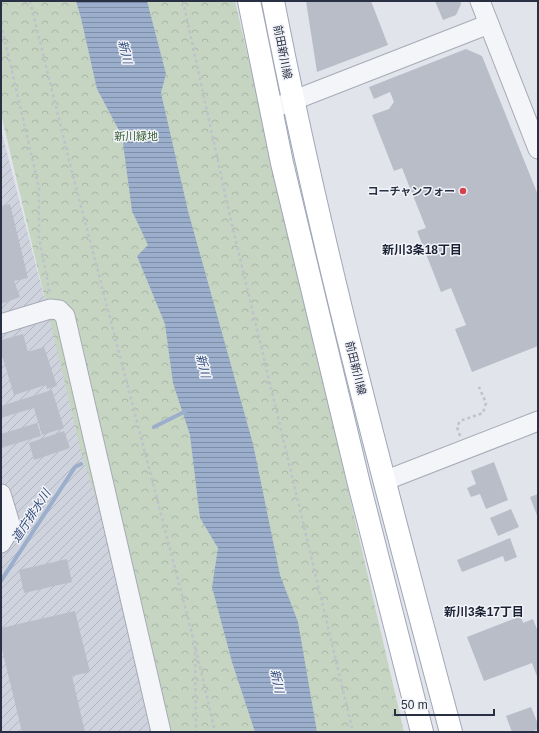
<svg xmlns="http://www.w3.org/2000/svg" width="539" height="733" font-family="Helvetica,'Noto Sans JP',sans-serif">
<style>
.industrial{fill:url(#industrial-furrows)}
.park{fill:url(#park-crowns)}
.water{fill:url(#water-rules)}
.lines{fill:none;stroke-linecap:round;stroke-linejoin:round}
.stream{stroke:#9baecc;stroke-width:4}
.building{fill:#b8bdc8}
.minor-casing{stroke:#a6aab5;stroke-width:21}
.major-casing{stroke:#a0a7b7;stroke-width:24}
.path{stroke:#bfc2ca;stroke-width:2.5;stroke-dasharray:3 3;stroke-linecap:butt}
.minor{stroke:#f4f5f9;stroke-width:19}
.major{stroke:#fff;stroke-width:22}
.poi-dot{fill:#d4424a;stroke:#f1f3f8;stroke-width:1.5}
.labels{text-anchor:middle;stroke-width:3;stroke-linejoin:round;paint-order:stroke}
.street-label{font-size:11px;fill:#293043;stroke:#f1f3f8}
.park-label{font-size:11px;fill:#396035;stroke:#f1f3f8}
.poi-label{font-size:11px;font-weight:bold;fill:#293043;stroke:#f1f3f8;text-anchor:end}
.water-label{font-size:12px;font-style:italic;fill:#314b79;stroke:#f1f3f8}
.neighbourhood-label{font-size:12px;font-weight:bold;fill:#1b2134;stroke:#f1f3f8}
</style>
<defs>
<pattern id="industrial-furrows" width="10" height="10" patternUnits="userSpaceOnUse"><rect width="10" height="10" fill="#cfd3dd"/><path d="M-1 1l2-2M0 10L10 0M9 11l2-2" fill="none" stroke="#b2b5bf"/></pattern>
<pattern id="park-crowns" width="20" height="18" patternUnits="userSpaceOnUse"><rect width="20" height="18" fill="#c5d5c2"/><path d="M2 6a3 3 0 1 1 6 0M12 15a3 3 0 1 1 6 0" fill="none" stroke="#a9b7a8"/></pattern>
<pattern id="water-rules" width="6" height="5" patternUnits="userSpaceOnUse"><rect width="6" height="5" fill="#9baecc"/><path d="M0 2.5h6" fill="none" stroke="#7e8ea7"/></pattern>
</defs>
<rect width="100%" height="100%" fill="#e1e4eb"/>
<!-- industrial -->
<path class="industrial" d="M1 129 43 293 180 732H1Z"/>
<!-- park -->
<path class="park" d="M1 1H235L404 732H166L81 451 1 114Z"/>
<!-- water -->
<path class="water" d="M76 1H147L166 74 161 93 188 211 253 444 280 575 298 622 317 732H255L232 662 212 587 218 548 200 518 190 435 173 383 165 324 137 256 148 245 132 211 122 136 97 89 81 18Z"/>
<g class="lines">
<!-- stream -->
<g class="stream">
<path d="M154 427 186 411"/>
<path d="M1 581 75 467 81 464"/>
</g>
</g>
<!-- building -->
<g class="building">
<path d="M306 1H371L388 45 317 72Z"/>
<path d="M435 1H460L461 4 456 15 443 20Z"/>
<path d="M466 49 482 56 538 195V346L472 372 455 329 466 325 451 288 441 292 417 231 426 228 402 168 394 171 372 115 389 109 394 102 390 92 374 99 369 87Z"/>
<path d="M10 204 28 278 14 281 20 297 1 304V206Z"/>
<path d="M23 334 28 352 44 347 57 386 47 389 46 385 14 395 1 352V340Z"/>
<path d="M52 390 64 428 42 435 34 408 1 418V406Z"/>
<path d="M37 423 41 436 1 448V434Z"/>
<path d="M64 431 70 448 34 460 29 443Z"/>
<path d="M494 462 508 500 486 509 480 494 471 497 467 488 476 484 471 471Z"/>
<path d="M538 494V518L530 497Z"/>
<path d="M511 509 519 527 498 536 490 518Z"/>
<path d="M510 538 517 557 505 562 503 556 462 572 457 560Z"/>
<path d="M67 559 72 582 24 593 19 570Z"/>
<path d="M75 611 90 672 72 676 85 732H22L1 645V628Z"/>
<path d="M521 616 523 623 533 619 538 632V679L532 663 484 681 467 637Z"/>
<path d="M531 707 538 724V729L531 732H512L506 716Z"/>
</g>
<g class="lines">
<!-- minor casing -->
<g class="minor-casing">
<g id="minor">
<path d="M489 24 538 149"/>
<path d="M279 106 489 24 480 1"/>
<path d="M1 324 50 309 59 310 65 316 161 732"/>
<path d="M384 481 538 421"/>
<path d="M1 494 11 527 1 543"/>
</g>
</g>
<!-- major casing -->
<g class="major-casing">
<g id="major">
<path d="M249 1 282 163 359 484 422 732"/>
<path d="M273 1C321 247 386 490 451 732"/>
</g>
</g>
<!-- path -->
<g class="path">
<path d="M30 1 70 164 195 645 196 732"/>
<path d="M183 1 230 216 353 732"/>
<path d="M1 24 39 188V237L50 294"/>
<path d="M460 436 457 427 460 421 483 413 486 403 479 387"/>
<path d="M196 649 215 732"/>
</g>
<!-- minor -->
<use href="#minor" class="minor"/>
<!-- major -->
<use href="#major" class="major"/>
</g>
<!-- markers -->
<circle class="poi-dot" cx="463" cy="191" r="4"/>
<g class="labels">
<!-- street labels -->
<g class="street-label">
<text transform="translate(283 52) rotate(79)" y="4">前田新川線</text>
<text transform="translate(356 368) rotate(76)" y="4">前田新川線</text>
</g>
<!-- park labels -->
<g class="park-label">
<text x="136" y="140">新川緑地</text>
</g>
<!-- poi labels -->
<g class="poi-label">
<text x="455" y="195">コーチャンフォー</text>
</g>
<!-- water labels -->
<g class="water-label">
<text transform="translate(125 52) rotate(76)" y="4">新川</text>
<text transform="translate(203 366) rotate(76)" y="4">新川</text>
<text transform="translate(31 516) rotate(-57)" y="4">道庁排水川</text>
<text transform="translate(277 681) rotate(77)" y="4">新川</text>
</g>
<!-- neighbourhood labels -->
<g class="neighbourhood-label">
<text x="422" y="254">新川3条18丁目</text>
<text x="484" y="616">新川3条17丁目</text>
</g>
</g>
<!-- border -->
<rect width="539" height="733" fill="none" stroke="#293043" stroke-width="4"/>
<!-- scale -->
<path d="M395 709v6h99v-6" fill="none" stroke="#293043" stroke-width="2"/>
<text x="401" y="709" font-size="12" fill="#293043" stroke="#f1f3f8" stroke-width="3" paint-order="stroke">50 m</text>
</svg>
